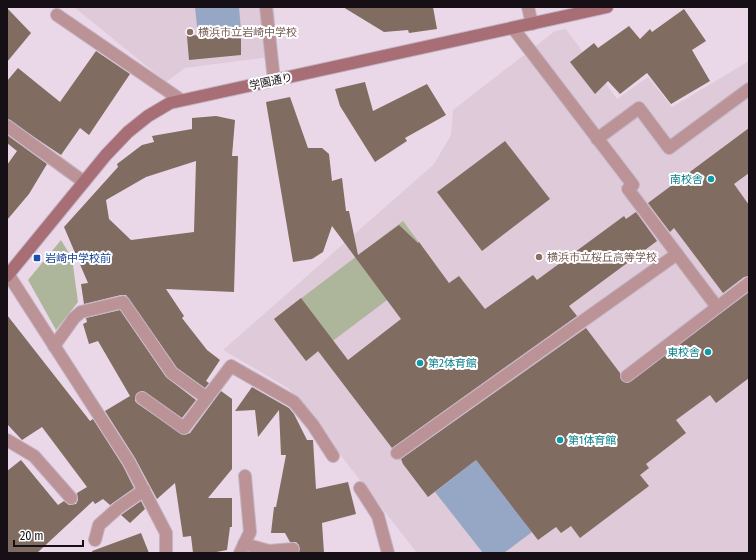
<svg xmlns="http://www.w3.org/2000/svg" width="756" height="560" font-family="'Fira Sans Condensed','Noto Sans JP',sans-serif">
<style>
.education{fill:#decad9}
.green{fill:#adb69b}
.water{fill:#96a7c5}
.building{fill:#806c61;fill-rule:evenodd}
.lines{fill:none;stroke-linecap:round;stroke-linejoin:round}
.lane-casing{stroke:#c4b4c3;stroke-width:14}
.street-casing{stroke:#c4b4c3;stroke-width:14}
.secondary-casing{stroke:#c4b4c3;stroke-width:14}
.lane{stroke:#bb9397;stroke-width:12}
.street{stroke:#bb9397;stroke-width:12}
.secondary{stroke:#a76e75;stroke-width:12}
.education-dot{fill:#8d6e63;stroke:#fff;stroke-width:1.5}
.culture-dot{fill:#0f9aa8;stroke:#fff;stroke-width:1.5}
.transit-dot{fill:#1a4fb4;stroke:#fff;stroke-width:1.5}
.labels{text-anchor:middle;stroke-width:4;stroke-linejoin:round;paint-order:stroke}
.education-label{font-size:11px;fill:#785e54;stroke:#fff;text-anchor:start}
.street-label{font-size:11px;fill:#161016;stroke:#fff}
.culture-label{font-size:11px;fill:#0d838f;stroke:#fff;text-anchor:end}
.transit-label{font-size:11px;fill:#164399;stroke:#fff;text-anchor:start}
</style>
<rect width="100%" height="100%" fill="#ead8e9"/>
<!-- education -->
<g class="education">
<path d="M74 7H274L278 56 185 68 166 82Z"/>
<path d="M566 29 617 99 648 77 672 107 749 61V553H417L288 388 223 350 434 164 451 135 453 110 555 31Z"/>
</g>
<!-- green -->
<g class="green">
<path d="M403 221 435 264 306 361 274 319Z"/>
<path d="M61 240 72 258 78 302 56 330 28 280Z"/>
</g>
<!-- water -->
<g class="water">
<path d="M195 7H239L241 31 198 35Z"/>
<path d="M476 460 532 532 504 553H483L435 492Z"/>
</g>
<!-- building -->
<g class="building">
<path d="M343 7H433L437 29 409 33 408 30 384 32Z"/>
<path d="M7 8 31 33 7 62Z"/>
<path d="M684 9 706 41 692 50 710 81 671 104 647 73 620 94 608 81 595 94 570 62 594 43 598 48 629 26 640 39 650 29 652 32Z"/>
<path d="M241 31V55L189 60 187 36Z"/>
<path d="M96 51 130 74 89 135 80 128 61 155 7 119V81L18 68 60 102Z"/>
<path d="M365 82 373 111 427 84 446 115 405 138 407 141 375 162 340 106 335 89Z"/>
<path d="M290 97 308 148H322L329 154 332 181 342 178 346 211H349L358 255 399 225 418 243 419 242 449 283 459 276 485 309 533 275 537 280 624 216 626 219 636 212 657 241 569 306 577 316 392 448 318 351 306 361 274 319 301 298 348 360 401 319 332 226 323 252 312 259 293 262 266 102Z"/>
<path d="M216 116 235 120 232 156H238L234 292 166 289 184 316 182 318 207 350 220 360 206 381 209 383 205 388 177 368 126 295H121L84 304 81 284 88 283 64 227 118 167 117 164 142 145 154 142 152 136 192 129V118ZM196 161 194 232 131 240 109 219 106 200 146 177Z"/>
<path d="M749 128V173L734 184 749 205V276L744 277 723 293 674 228 670 232 648 203Z"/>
<path d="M7 135 47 164 29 194 7 220V165L17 151 7 143Z"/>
<path d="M505 141 550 199 482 251 437 192Z"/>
<path d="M749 292V378L716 403 710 395 676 420 686 433 646 464 649 468 640 475 649 486 580 538 571 526 561 533 556 527 538 540 476 460 428 497 403 464 401 459 586 328 620 373 621 380 628 383Z"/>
<path d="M120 310 166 377 196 400 182 418 143 391 136 394 135 401 138 404 184 435 190 433 221 391 232 399V469L208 498H232V527H230L227 550 211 553H193L191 536 183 537 175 483 157 499 135 458 105 411 130 396 98 341 89 344 83 324 87 322 86 318Z"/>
<path d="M7 315 90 421 93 419 123 466 134 488 110 505 103 499 95 504 93 501 37 553H7V471L21 460 58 505 64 501 69 505 76 504 78 500 77 493 87 487 42 427 22 440 7 424Z"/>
<path d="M252 387 289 408 294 414 307 440H313L316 489 348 482 356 514 322 523 324 553H299V545L296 542H290L285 533H271L274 507H276L286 455H281L279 410 258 437 255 410 235 411Z"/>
<path d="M141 501 145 509 130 523 121 515Z"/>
<path d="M141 533 149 553H93L92 551Z"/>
</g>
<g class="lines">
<!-- lane casing -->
<g class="lane-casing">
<g id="lane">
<path d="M266 7 274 80"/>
<path d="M57 15 181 100"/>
<path d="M513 28 633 185 628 189 717 307"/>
<path d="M7 126 84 182"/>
<path d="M597 139 639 108 669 148 749 89"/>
<path d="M54 346 74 318 81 312 123 302 172 373 207 398"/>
<path d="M627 376 749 283"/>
<path d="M142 398 184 428 231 366 294 402 313 425 333 456"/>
<path d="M397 453 677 254"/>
<path d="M95 540 99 525 118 508 144 490"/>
<path d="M244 544 269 551 293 549"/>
<path d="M240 553 250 532 245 476"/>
</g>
</g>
<!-- street casing -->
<g class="street-casing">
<g id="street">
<path d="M528 7 532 24"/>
<path d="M8 274 129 462 166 533V553"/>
<path d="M7 440 34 456 71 498"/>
<path d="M360 488 378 516 388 553"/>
</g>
</g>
<!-- secondary casing -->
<g class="secondary-casing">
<path id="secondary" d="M7 276 106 155 128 132 148 116 170 103 607 7"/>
</g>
<!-- lane -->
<use href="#lane" class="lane"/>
<!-- street -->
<use href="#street" class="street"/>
<!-- secondary -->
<use href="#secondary" class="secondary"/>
</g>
<!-- markers -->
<g class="education-dot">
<circle cx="190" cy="32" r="4"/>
<circle cx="539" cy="257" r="4"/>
</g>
<g class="culture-dot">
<circle cx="711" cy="179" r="4"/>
<circle cx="708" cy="352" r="4"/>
<circle cx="420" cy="363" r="4"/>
<circle cx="560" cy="440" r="4"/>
</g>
<rect class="transit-dot" x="33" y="254" width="8" height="8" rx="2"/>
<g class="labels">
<!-- education labels -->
<g class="education-label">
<text x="198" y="36">横浜市立岩崎中学校</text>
<text x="547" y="261">横浜市立桜丘高等学校</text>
</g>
<!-- street labels -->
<g class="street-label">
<text transform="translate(271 81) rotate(-12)" y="4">学園通り</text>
</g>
<!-- culture labels -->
<g class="culture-label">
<text x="703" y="183">南校舎</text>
<text x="700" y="356">東校舎</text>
<text x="428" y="367" text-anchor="start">第2体育館</text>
<text x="568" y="444" text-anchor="start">第1体育館</text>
</g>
<!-- transit labels -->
<g class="transit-label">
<text x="45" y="262">岩崎中学校前</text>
</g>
</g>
<!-- border -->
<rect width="756" height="560" fill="none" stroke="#161016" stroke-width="16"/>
<!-- scale -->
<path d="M14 540v6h69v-6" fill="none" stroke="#161016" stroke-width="2"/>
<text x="20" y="540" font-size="12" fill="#161016" stroke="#ffffff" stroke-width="3" paint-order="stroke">20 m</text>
</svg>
